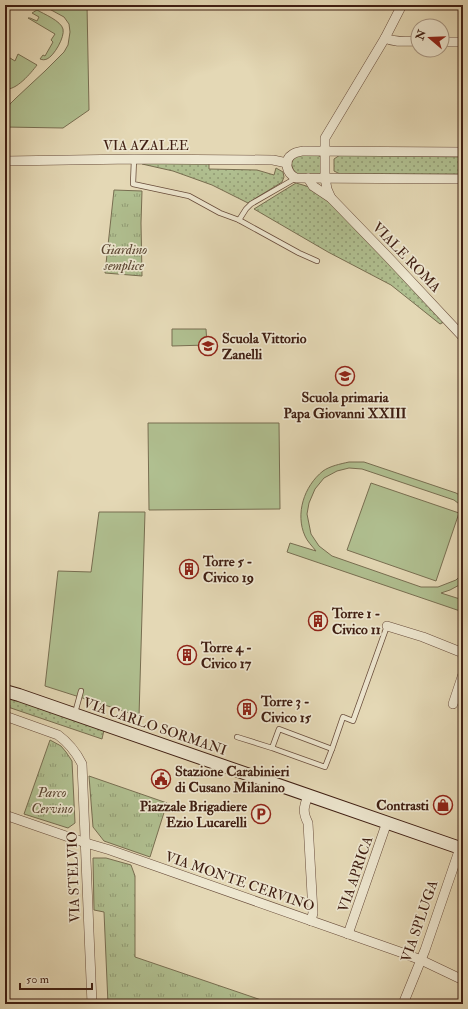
<svg xmlns="http://www.w3.org/2000/svg" width="468" height="1009" font-family="'IM FELL Double Pica',serif">
<style>
.grass{fill:url(#grass-dots);stroke:#786e51}
.park{fill:url(#park-tufts);stroke:#786e51}
.garden{fill:#b0bf90;stroke:#786e51}
.lines{fill:none;stroke-linecap:round;stroke-linejoin:round}
.lane-casing{stroke:#684c3b;stroke-width:6}
.street-casing{stroke:#684c3b;stroke-width:10}
.secondary-casing{stroke:#3f1e12;stroke-width:14}
.lane{stroke:#ede6cf;stroke-width:4.5}
.street{stroke:#ede6cf;stroke-width:9}
.secondary{stroke:#ede6cf;stroke-width:12}
.labels{text-anchor:middle;stroke-width:3.5;stroke-linejoin:round;paint-order:stroke}
.street-label{font-size:14px;fill:#3f1e12;stroke:#ede6cf}
.park-label{font-size:14px;font-style:italic;fill:#5b4632;stroke:#ede6cf}
.poi-label{font-size:14px;font-weight:bold;fill:#3f1e12;stroke:#ede6cf;text-anchor:start}
</style>
<defs>
<pattern id="grass-dots" width="8" height="8" patternUnits="userSpaceOnUse"><rect width="8" height="8" fill="#b0bf90"/><path d="M2 2h.1M6 6h.1" fill="none" stroke="#919b74" stroke-width="1.8" stroke-linecap="round"/></pattern>
<pattern id="park-tufts" width="24" height="20" patternUnits="userSpaceOnUse"><rect width="24" height="20" fill="#b0bf90"/><path d="M3 7l-1-3M5 7V3M7 7l1-3M15 17l-1-3M17 17v-4M19 17l1-3" fill="none" stroke="#919b74"/></pattern>
</defs>
<rect width="100%" height="100%" fill="#e4d8b5"/>
<filter id="stains"><feTurbulence type="fractalNoise" baseFrequency=".005" numOctaves="4"/><feColorMatrix values="0 0 0 0 .2 0 0 0 0 .09 0 0 0 0 .02 0 0 0 .5 -.17"/></filter>
<radialGradient id="worn" r=".72"><stop offset=".6" stop-color="#630" stop-opacity="0"/><stop offset="1" stop-color="#630" stop-opacity=".3"/></radialGradient>
<!-- grass -->
<g class="grass">
<path d="M298 155H317L321 157V172L319 174H297C291 168 289 161 298 155Z"/>
<path d="M340 155 463 157V174H340L334 171V159Z"/>
<path d="M142 161 209 163V169L257 170 274 175 276 168 283 172 284 177 282 182 248 203 212 185 173 171 142 164Z"/>
<path d="M296 183 313 188 325 196 444 322 440 324 391 285 328 252 254 209Z"/>
<path d="M5 695 104 730 102 739 5 706Z"/>
</g>
<!-- park -->
<g class="park">
<path d="M114 190 142 191 141 223 142 276 105 273Z"/>
<path d="M50 740 61 746 66 752 72 761 75 823 68 828 24 814Z"/>
<path d="M89 776 167 803 150 857 104 841 93 827Z"/>
<path d="M93 858H106L131 865 135 876V957L273 1004H108L104 912 94 910Z"/>
</g>
<!-- garden -->
<g class="garden">
<path d="M42 5H87L89 110 63 128 5 127V115L7 109 10 104 16 98 45 71 64 52 68 45 70 32 69 24 64 17Z"/>
<path d="M37 10C44 14 61 21 63 29 65 37 54 56 47 59 44 60 43 60 40 59L43 55 45 56 53 42 51 40 55 34 28 18H30L37 21 39 17 32 13Z"/>
<path d="M18 54 37 65C31 73 16 91 5 89V55L15 61Z"/>
<path d="M172 329H206L207 345 172 346Z"/>
<path d="M148 423H279L280 509 149 510Z"/>
<path d="M349 462H364L456 493 463 497V507L454 500 362 469 349 468 337 471 324 478 315 489 309 503 307 514 311 534 319 546 332 556 421 587H438L456 580 463 573V583L450 590 441 593 463 600V612L287 552 290 543 316 551C312 546 307 541 305 536 295 514 304 486 323 471 330 466 340 464 349 462Z"/>
<path d="M371 483 459 513 436 581 347 550Z"/>
<path d="M99 512H145L139 716 45 686 58 571 91 572Z"/>
</g>
<g class="lines">
<!-- lane casing -->
<g class="lane-casing">
<g id="lane">
<path d="M134 159 133 184 189 196 220 213 239 220 299 253 317 261"/>
<path d="M239 220 246 209 251 204 296 178"/>
<path d="M75 713 81 691"/>
<path d="M237 737 272 748 325 767 332 749 279 729 272 748"/>
<path d="M332 749 343 717 353 721 387 626"/>
</g>
</g>
<!-- street casing -->
<g class="street-casing">
<g id="street">
<path d="M385 38C395 43 407 41 418 41"/>
<path d="M442 42H463"/>
<path d="M463 152 303 151C299 152 296 152 293 154 283 160 286 173 296 178L463 179"/>
<path d="M5 161 134 159 273 160 287 163"/>
<path d="M308 178 313 186 331 198 389 258 463 337"/>
<path d="M331 198 327 189 325 178V138L385 38 402 5"/>
<path d="M387 626 423 637 463 653"/>
<path d="M453 704 463 674"/>
<path d="M5 716 58 735C69 743 76 752 82 764L92 1004"/>
<path d="M308 795C304 807 302 811 308 823L313 913 311 921"/>
<path d="M5 815 86 843 110 850 400 952 421 960 463 980"/>
<path d="M348 934 387 822"/>
<path d="M403 1004 425 950 460 848"/>
</g>
</g>
<!-- secondary casing -->
<g class="secondary-casing">
<path id="secondary" d="M5 691 19 695 463 849"/>
</g>
<!-- lane -->
<use href="#lane" class="lane"/>
<!-- street -->
<use href="#street" class="street"/>
<!-- secondary -->
<use href="#secondary" class="secondary"/>
</g>
<!-- icons -->
<defs>
<g id="school-ring" transform="scale(1)"><circle r="9.5" fill="#ede6cf" stroke="#8f2418" stroke-width="1.5"/><path d="M0-5L7-2L0 1L-7-2ZM-4 1L0 2.5L4 1V4Q0 6-4 4Z" fill="#8f2418"/></g>
<g id="building-ring" transform="scale(1)"><circle r="9.5" fill="#ede6cf" stroke="#8f2418" stroke-width="1.5"/><path d="M-4-6H4V6H1V3H-1V6H-4ZM-2.5-4.3h1.7v1.8h-1.7ZM.8-4.3h1.7v1.8H.8ZM-2.5-1h1.7V.8h-1.7ZM.8-1h1.7V.8H.8Z" fill="#8f2418"/></g>
<g id="civic-ring" transform="scale(1)"><circle r="9.5" fill="#ede6cf" stroke="#8f2418" stroke-width="1.5"/><path d="M-.6-6.5H3V-4.5H.6V-3L4-1V1h2V6H-6V1h2V-1L-.6-3ZM-1.2 2.5V6h2.4V2.5Z" fill="#8f2418"/></g>
<g id="shop-ring" transform="scale(1)"><circle r="9.5" fill="#ede6cf" stroke="#8f2418" stroke-width="1.5"/><path d="M-5-2.5h2.3a2.7 3.5 0 0 1 5.4 0H5L5.5 6h-11ZM-1.5-2.5h3a1.5 2.3 0 0 0-3 0Z" fill="#8f2418"/></g>
<g id="parking-ring" transform="scale(1)"><circle r="9.5" fill="#ede6cf" stroke="#8f2418" stroke-width="1.5"/><path d="M-3.5-5.5H1a3.5 3.5 0 0 1 0 7H-1V5.5H-3.5ZM-1-3.4V-.6H.8a1.4 1.4 0 0 0 0-2.8Z" fill="#8f2418"/></g>
</defs>
<g fill-rule="evenodd">
<use href="#school-ring" x="208" y="346"/>
<use href="#school-ring" x="345" y="376"/>
<use href="#building-ring" x="189" y="569"/>
<use href="#building-ring" x="318" y="621"/>
<use href="#building-ring" x="187" y="655"/>
<use href="#building-ring" x="247" y="709"/>
<use href="#civic-ring" x="161" y="779"/>
<use href="#shop-ring" x="443" y="805"/>
<use href="#parking-ring" x="261" y="814"/>
</g>
<g class="labels">
<!-- street labels -->
<g class="street-label">
<text x="146" y="150">VIA AZALEE</text>
<text transform="translate(407 257) rotate(46)" y="5">VIALE ROMA</text>
<text transform="translate(155 726) rotate(19)" y="5">VIA CARLO SORMANI</text>
<text transform="translate(355 874) rotate(-71)" y="5">VIA APRICA</text>
<text transform="translate(73 877) rotate(-92)" y="5">VIA STELVIO</text>
<text transform="translate(240 881) rotate(19)" y="5">VIA MONTE CERVINO</text>
<text transform="translate(419 921) rotate(-71)" y="5">VIA SPLUGA</text>
</g>
<!-- park labels -->
<g class="park-label">
<text x="124" y="254">Giardino<tspan x="124" dy="16">semplice</tspan></text>
<text x="52" y="797">Parco<tspan x="52" dy="16">Cervino</tspan></text>
</g>
<!-- poi labels -->
<g class="poi-label">
<text x="222" y="343">Scuola Vittorio<tspan x="222" dy="16">Zanelli</tspan></text>
<text x="345" y="402" text-anchor="middle">Scuola primaria<tspan x="345" dy="16">Papa Giovanni XXIII</tspan></text>
<text x="203" y="566">Torre 5 -<tspan x="203" dy="16">Civico 19</tspan></text>
<text x="332" y="618">Torre 1 -<tspan x="332" dy="16">Civico 11</tspan></text>
<text x="201" y="652">Torre 4 -<tspan x="201" dy="16">Civico 17</tspan></text>
<text x="261" y="706">Torre 3 -<tspan x="261" dy="16">Civico 15</tspan></text>
<text x="175" y="776">Stazione Carabinieri<tspan x="175" dy="16">di Cusano Milanino</tspan></text>
<text x="429" y="810" text-anchor="end">Contrasti</text>
<text x="247" y="811" text-anchor="end">Piazzale Brigadiere<tspan x="247" dy="16">Ezio Lucarelli</tspan></text>
</g>
</g>
<!-- margin -->
<rect width="468" height="1009" fill="none" stroke="#e4d8b5" stroke-width="20"/>
<rect x="6" y="6" width="456" height="997" fill="none" stroke="#3f1e12" stroke-width="2"/>
<rect x="10" y="10" width="448" height="989" fill="none" stroke="#3f1e12"/>
<!-- north arrow -->
<g transform="translate(430 38) rotate(289)"><circle r="19" fill="#ede6cf" stroke="#a79683"/>
<path d="M0-3L7 15L0 10L-7 15Z" fill="#8f2418"/>
<text y="-6" font-size="11" font-weight="bold" text-anchor="middle" fill="#3f1e12">N</text>
</g>
<!-- scale -->
<path d="M20 983v6h72v-6" fill="none" stroke="#3f1e12" stroke-width="2"/>
<text x="26" y="983" font-size="12" fill="#3f1e12" stroke="#ede6cf" stroke-width="3" paint-order="stroke">50 m</text>
<rect width="100%" height="100%" filter="url(#stains)"/>
<rect width="100%" height="100%" fill="url(#worn)"/>
</svg>
